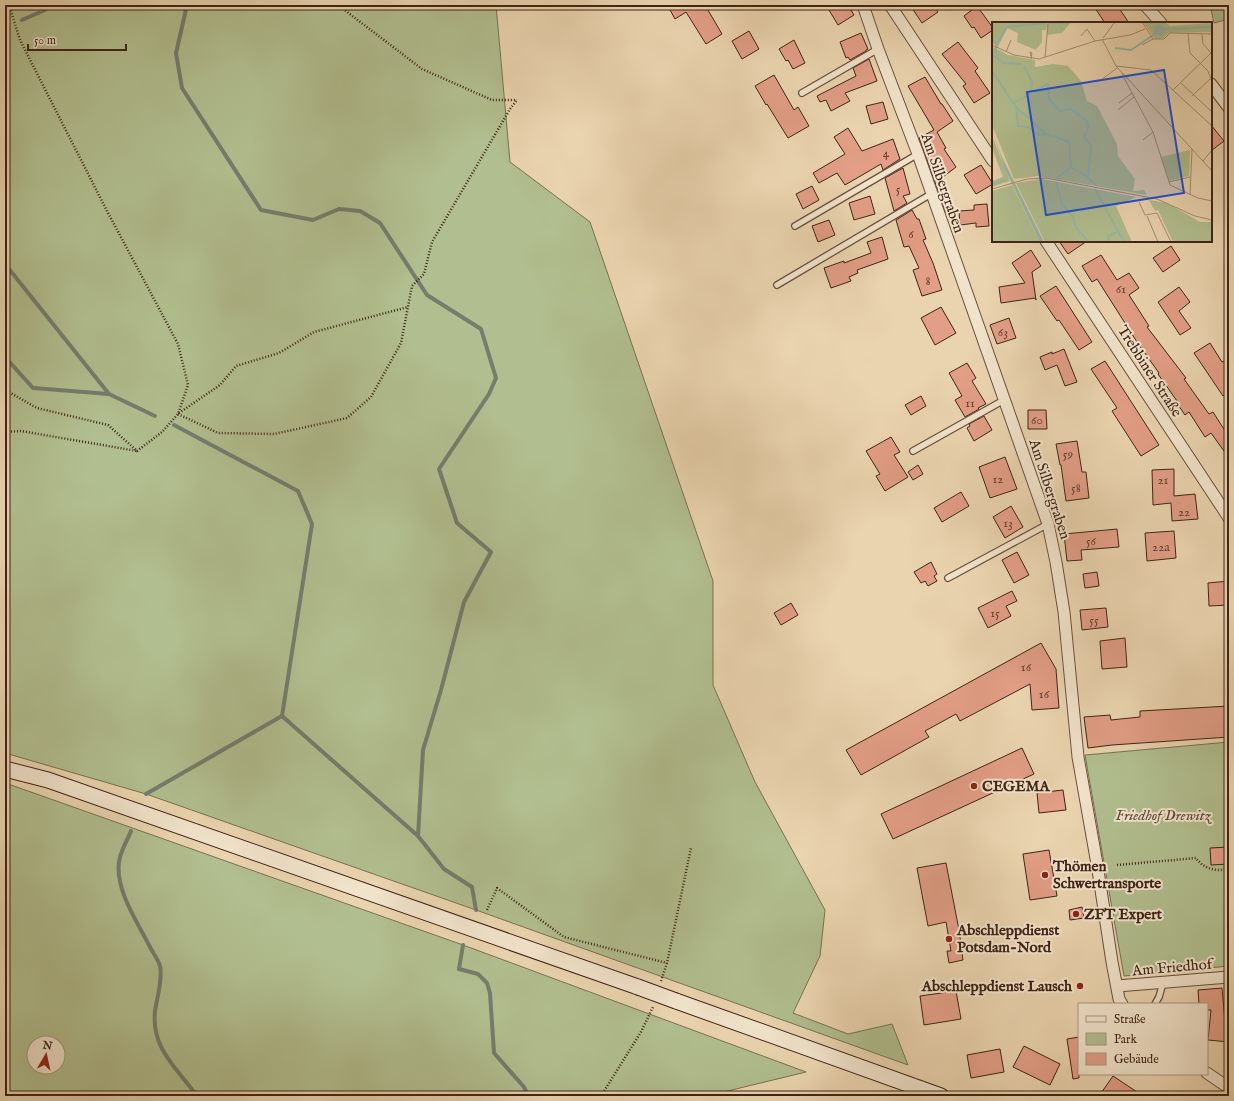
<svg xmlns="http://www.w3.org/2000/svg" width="1234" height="1101" font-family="'IM FELL English',serif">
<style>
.green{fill:#b1be8f;stroke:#787154;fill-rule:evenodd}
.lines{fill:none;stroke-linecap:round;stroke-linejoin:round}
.stream{stroke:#747d6e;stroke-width:4}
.building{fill:#e29e86;stroke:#3f2418}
.service-casing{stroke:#6a503e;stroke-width:8}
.minor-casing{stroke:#6a503e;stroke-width:13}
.secondary-casing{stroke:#3f2418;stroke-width:17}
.path{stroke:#3f2418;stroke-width:2.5;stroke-dasharray:1 2;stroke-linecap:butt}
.service{stroke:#f1e3cb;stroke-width:5.5}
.minor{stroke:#f1e3cb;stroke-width:11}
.secondary{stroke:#f1e3cb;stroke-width:15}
.secondary-bridge-casing{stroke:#3f2418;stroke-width:17;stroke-linecap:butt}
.secondary-bridge{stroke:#f1e3cb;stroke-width:15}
.poi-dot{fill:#8f2418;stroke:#f1e3cb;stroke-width:1.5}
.labels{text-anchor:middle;stroke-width:4;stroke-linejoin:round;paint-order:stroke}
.number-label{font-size:13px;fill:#684234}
.street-label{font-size:15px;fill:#3f2418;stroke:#f1e3cb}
.poi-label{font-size:15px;font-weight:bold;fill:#3f2418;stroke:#f1e3cb;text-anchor:start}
.park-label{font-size:15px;font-style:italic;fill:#5c4a36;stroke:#f1e3cb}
.inset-river{fill:none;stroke:#98b8a8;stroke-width:2}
.inset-road{fill:none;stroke:#a68e73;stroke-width:1}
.view{fill:#1d4ed8;fill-opacity:0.15;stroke:#1d4ed8;stroke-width:2}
.inset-edge{fill:none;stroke:#3f2418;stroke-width:2}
</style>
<rect width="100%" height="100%" fill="#ead4af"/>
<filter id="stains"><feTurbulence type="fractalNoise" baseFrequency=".005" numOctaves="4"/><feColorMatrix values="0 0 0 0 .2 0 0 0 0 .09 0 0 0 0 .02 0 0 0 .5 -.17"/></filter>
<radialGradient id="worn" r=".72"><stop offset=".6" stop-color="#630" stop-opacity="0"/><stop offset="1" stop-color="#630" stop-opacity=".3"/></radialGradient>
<!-- green -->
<g class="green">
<path d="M5 5H496L510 162 590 222 713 581V685L755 782 825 910 820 956 793 1013 848 1034 892 1024 908 1065 476 910 146 794 5 753Z"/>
<path d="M1210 5H1229V19L1214 23Z"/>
<path d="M1229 742V966L1124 976 1085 755Z"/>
<path d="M5 785H11L463 945 806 1072 707 1096H5ZM34 1043H58V1067H34Z"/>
</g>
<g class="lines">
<!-- stream -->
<g class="stream">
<path d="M187 5 176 53 182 88 261 210 313 220 339 209 360 211 380 223 427 295 481 329 496 378 489 394 439 469 457 523 491 552 464 602 441 690 423 750 418 836 444 869 472 887 476 910"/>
<path d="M22 20 45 10 49 5"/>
<path d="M5 264 109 394 155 416"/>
<path d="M5 357 33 388 109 394"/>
<path d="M174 425 298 491 312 524 282 716 418 836"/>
<path d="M146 794 282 716"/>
<path d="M131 831C127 841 120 852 119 862 115 890 138 923 150 947 153 953 158 959 160 966 163 978 157 998 155 1011 151 1049 177 1068 197 1096"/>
<path d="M463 945 459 969 478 974 487 983 490 993 494 1053 524 1087 528 1096"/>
</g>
</g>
<!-- building -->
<g class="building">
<path d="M674 5H705L722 34 706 44 686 12 675 19 669 8Z"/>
<path d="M826 5H848L854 15 838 25Z"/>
<path d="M910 5H933L938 12 922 23Z"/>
<path d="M1093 5H1117L1129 23H1105Z"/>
<path d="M977 6 993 28V30L981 38 974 27 972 28 964 16Z"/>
<path d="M749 31 759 49 742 59 732 41Z"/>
<path d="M861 33 868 49 866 50V51L850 60 848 57 846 58 840 42Z"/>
<path d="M794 40 805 63 793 69 788 60 786 61 779 49Z"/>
<path d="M958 42 978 68 975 71 990 93 974 103 963 86 966 84 942 54Z"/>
<path d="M869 59 877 81 845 93 850 101 831 111 826 100 820 102 817 96 856 76 853 68Z"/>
<path d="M774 75 794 110 798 107 809 126 788 138 767 104 766 105 755 86Z"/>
<path d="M925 77 941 104H942L953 121 937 132 946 148 944 149 956 167 943 177 945 184 944 185 953 209 946 213 919 138 934 130 908 86Z"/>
<path d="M883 102 888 119 871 124 866 106Z"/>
<path d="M1211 125 1224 141 1211 151Z"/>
<path d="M848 128 862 151 893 139 900 159 883 170 881 164 845 185 837 173 819 183 813 173 845 154 834 137Z"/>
<path d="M981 165 993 184 976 194 964 175Z"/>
<path d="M903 168 910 194 903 196 907 203 894 211 885 178Z"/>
<path d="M812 186 819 200 803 209 796 194Z"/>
<path d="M870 196 875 214 854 220 849 203Z"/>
<path d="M987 204 989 226 976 227V223L960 225 959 211 974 210V205Z"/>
<path d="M912 210 917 219H919L926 239 923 240 933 263 942 290 922 296 913 270 919 268 909 246 904 247 896 220Z"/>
<path d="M829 220 835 235 818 242 812 226Z"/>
<path d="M882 237 888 259 857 270 858 273 849 277 851 281 831 288 824 268 844 261V263L871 253 867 242Z"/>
<path d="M1059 241H1087L1068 254Z"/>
<path d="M1171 246 1180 260 1163 272 1153 258Z"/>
<path d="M1031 250 1041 266 1032 272 1036 300 1035 298 1001 303 999 287 1025 283 1012 263Z"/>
<path d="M1101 255 1117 280 1129 273 1139 288 1129 295 1149 326 1147 327 1186 378 1184 379 1209 414 1213 412 1229 437V458L1211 433 1205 437 1189 412 1185 415 1176 402 1177 401 1158 374 1159 373 1137 342 1097 279 1092 282 1082 266Z"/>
<path d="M1056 286 1092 342 1079 350 1059 320 1057 321 1040 296Z"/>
<path d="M1179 287 1190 302 1179 311 1191 328 1180 335 1158 302Z"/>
<path d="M941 307 956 333 935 345 921 318Z"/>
<path d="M1009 318 1016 338 997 344 990 325Z"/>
<path d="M1210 343 1222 362 1224 361 1229 368V392L1223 396 1194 353Z"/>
<path d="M1064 349 1077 382 1065 386 1057 365 1045 370 1040 357 1052 352V354Z"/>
<path d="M1105 361 1159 445 1141 456 1112 411 1117 408 1091 369Z"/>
<path d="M967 363 976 378 972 381 986 404 978 408 979 409 965 417 955 400 962 396 949 373Z"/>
<path d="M921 396 926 406 911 415 905 405Z"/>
<path d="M1028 410H1046L1047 429H1028Z"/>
<path d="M984 416 992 430 974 441 967 428 970 426 969 424Z"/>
<path d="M891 437 900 452 894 455 908 477 885 491 876 476 880 474 866 451Z"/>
<path d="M1077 441 1082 472H1086L1089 498 1066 501 1061 465H1060L1056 444Z"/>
<path d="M1005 457 1017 489 990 498 979 467Z"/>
<path d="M918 465 923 474 913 480 908 472Z"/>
<path d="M1174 469V496L1195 494 1198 519 1172 521 1171 503 1153 505 1152 470Z"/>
<path d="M961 492 969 506 942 522 934 508Z"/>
<path d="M1011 506 1023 527 1005 538 993 517Z"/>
<path d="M1117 529 1119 547 1081 550 1082 560 1067 561 1064 534Z"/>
<path d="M1174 531 1176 558 1147 561 1145 533Z"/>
<path d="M1017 552 1029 575 1014 583 1002 560Z"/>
<path d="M931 562 937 574 934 576 937 581 928 586 925 581 921 583 914 572Z"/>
<path d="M1097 572 1099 586 1085 588 1083 574Z"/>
<path d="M1229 581V605L1209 606 1208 583Z"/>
<path d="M1012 591 1017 601 1006 606 1011 616 988 628 978 608Z"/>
<path d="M791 603 798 615 781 625 774 613Z"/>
<path d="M1106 608 1108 627 1082 630 1080 610Z"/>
<path d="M1125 638 1127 667 1102 669 1100 641Z"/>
<path d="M1041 643 1056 669 1059 708 1032 710 1030 684 960 721 956 714 925 731 929 737 861 775 846 750Z"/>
<path d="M1229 706V737L1112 745 1088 748 1084 717 1110 715 1111 720 1140 717V711Z"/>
<path d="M1022 748 1034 774 893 839 881 814Z"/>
<path d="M1063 790 1066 810 1039 813 1037 793Z"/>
<path d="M1229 847V864L1211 865 1210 848Z"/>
<path d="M1049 850 1057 896 1030 900 1023 854Z"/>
<path d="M946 863 959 930 963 960 949 963 947 951H951L946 922 928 926 917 868Z"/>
<path d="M1082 907 1084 918 1070 920 1069 910Z"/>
<path d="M1222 988 1225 1022H1229V1042L1208 1040 1211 1010H1207V1004H1199L1198 990Z"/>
<path d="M956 991 961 1019 924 1025 920 996Z"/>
<path d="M1079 1037V1078L1073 1079 1067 1039Z"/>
<path d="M1024 1046 1060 1064 1050 1085 1013 1067Z"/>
<path d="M1000 1049 1004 1072 971 1078 967 1055Z"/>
<path d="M1113 1076 1143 1096H1099Z"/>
</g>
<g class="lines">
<!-- service casing -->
<g class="service-casing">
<g id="service">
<path d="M802 93 878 49"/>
<path d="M795 226 918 154"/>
<path d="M777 285 931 194"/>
<path d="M913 451 1004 400"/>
<path d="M948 578 1048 524"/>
<path d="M1155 1004 1159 997 1163 983"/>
</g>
</g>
<!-- minor casing -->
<g class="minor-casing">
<g id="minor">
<path d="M863 5 878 49 918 154 1048 524 1056 562 1064 612 1078 757 1097 864 1112 962 1119 999 1122 1004"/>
<path d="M890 5 993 161"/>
<path d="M1145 5 1161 23"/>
<path d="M1211 84 1229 108"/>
<path d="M1046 241 1229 518"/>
<path d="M1117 986 1229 977"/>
<path d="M1207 1073 1229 1088"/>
</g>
</g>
<!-- secondary casing -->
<g class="secondary-casing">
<g id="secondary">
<path d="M5 769 48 780 638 987"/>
<path d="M676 1001 941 1096"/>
</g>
</g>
<!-- path -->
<g class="path">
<path d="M338 5 422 69 492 100H517"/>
<path d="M5 388 7 391 37 408 108 425 137 451 162 432 178 414 188 385 178 344 107 211 20 40 9 5"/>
<path d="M179 413 220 385 236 366 279 353 314 332 408 307"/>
<path d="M178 414 218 433 274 434 347 418 371 397 401 343 412 286 424 274 432 242 510 109 517 100"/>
<path d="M5 432 21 431 137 451"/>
<path d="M1117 865 1196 858C1202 868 1218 873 1229 868"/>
<path d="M487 910 497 888 564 937 667 963"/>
<path d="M661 981 667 963 691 848"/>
<path d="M601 1096 641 1032 653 1007"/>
</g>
<!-- service -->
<use href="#service" class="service"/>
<!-- minor -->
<use href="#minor" class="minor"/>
<!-- secondary -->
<use href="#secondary" class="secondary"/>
<!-- secondary-bridge casing -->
<g class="secondary-bridge-casing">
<path id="secondary-bridge" d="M638 987 676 1001"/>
</g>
<!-- secondary-bridge -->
<use href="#secondary-bridge" class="secondary-bridge"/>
</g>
<!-- markers -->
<g class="poi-dot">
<circle cx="974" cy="786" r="4"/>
<circle cx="1045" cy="875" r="4"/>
<circle cx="1076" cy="914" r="4"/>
<circle cx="949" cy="939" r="4"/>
<circle cx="1080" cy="986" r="4"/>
</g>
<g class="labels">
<!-- number labels -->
<g class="number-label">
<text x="886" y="157">4</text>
<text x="898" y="193">5</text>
<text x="911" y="238">6</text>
<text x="928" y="285">8</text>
<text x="1121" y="293">61</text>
<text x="1003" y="336">63</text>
<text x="970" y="407">11</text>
<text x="1037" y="424">60</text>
<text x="1068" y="458">59</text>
<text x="998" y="483">12</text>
<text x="1163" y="484">21</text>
<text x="1076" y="492">58</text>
<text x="1184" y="516">22</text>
<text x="1008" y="527">13</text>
<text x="1091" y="545">56</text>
<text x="1161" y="551">22a</text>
<text x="995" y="617">15</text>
<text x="1094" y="624">55</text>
<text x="1026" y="671">16</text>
<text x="1044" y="698">16</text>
</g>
<!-- street labels -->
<g class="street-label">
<text transform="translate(943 183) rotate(71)" y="5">Am Silbergraben</text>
<text transform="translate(1150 371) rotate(57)" y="5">Trebbiner Straße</text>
<text transform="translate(1050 489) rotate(72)" y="5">Am Silbergraben</text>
<text transform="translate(1172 967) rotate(-5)" y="5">Am Friedhof</text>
</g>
<!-- poi labels -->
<g class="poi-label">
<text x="982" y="791">CEGEMA</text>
<text x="1053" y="871">Thömen<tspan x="1053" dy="17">Schwertransporte</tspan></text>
<text x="1084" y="919">ZFT Expert</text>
<text x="957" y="935">Abschleppdienst<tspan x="957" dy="17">Potsdam-Nord</tspan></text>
<text x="1072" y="991" text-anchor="end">Abschleppdienst Lausch</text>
</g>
<!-- park labels -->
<g class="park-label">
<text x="1163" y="820">Friedhof Drewitz</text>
</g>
</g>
<!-- overview -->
<g transform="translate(992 22)">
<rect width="220" height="220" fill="#ead4af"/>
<path d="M0 0H79L70 11 55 13V3L54 8H50V20L44 28 25 20 26 11 15 6 6 25 0 21ZM151 0H173L178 4 220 1V10L177 11 171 16 163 17ZM0 24 16 33 43 38V45L61 42 76 44 89 59 95 79 105 84 125 122 126 134 143 157 141 169 152 168 155 173 46 154 22 157 0 103ZM0 114 18 159 0 165V159L11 155 0 126ZM198 128 197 154 177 159 169 135ZM50 157 144 175 124 184 140 220H53L24 161ZM20 163 48 220H0V169ZM157 178 175 181 208 200H220V220H181L166 188 163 189Z" fill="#b1be8f"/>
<path d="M161.5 8a5.5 5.5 0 1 1 11 0a5.5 5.5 0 1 1-11 0ZM0 108 9 133 52 220H48L13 147Z" fill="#98b8a8"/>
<path class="inset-river" d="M57 1 82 0M172 7 220 5M0 18 5 22 15 5 54 1M5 22 3 29 7 35M123 26 139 28 163 12M0 33 12 41 29 42M32 44 40 60 39 68 42 69 56 62 57 77 68 89 79 87 94 98 97 104 92 115 99 123 96 156 104 163M0 49 24 85 54 112 60 114M22 81 36 73M24 85 26 104 36 105 46 113 54 112M62 114 77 120 79 145 96 155M65 156 79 145M64 160 70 182 81 195 84 206 97 220M0 162 14 158M103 167 132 220M117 220 116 214 125 210"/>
<path class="inset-road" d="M150 0 161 17H172L178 11 220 12M196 12 198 31 216 49 220 60M210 12 211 22 219 31M89 14 95 7 103 19M111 16 123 0M110 17 124 44 220 149M0 23 22 33 47 37 103 19 138 13 153 7M150 23 161 17M14 30 19 18M53 35 56 2M39 37 40 31 38 30 39 34M124 44 159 48 220 104M130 52 161 110 178 163 206 176 220 179M109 58 125 46M189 61 220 90M181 68 220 30M200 74 218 57M127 81 140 71M126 88 142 75M151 118 161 110M211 139 220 128M177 160 198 155M0 167 35 157 54 156 165 177 203 194 220 198M198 173 200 127M147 180 153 193 165 191 179 220M155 194 166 220"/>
<path class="view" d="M172 48 192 171 54 193 35 70Z"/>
<rect width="220" height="220" class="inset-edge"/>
</g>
<!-- margin -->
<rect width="1234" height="1101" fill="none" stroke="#ead4af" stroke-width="20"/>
<rect x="6" y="6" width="1222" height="1089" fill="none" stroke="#3f2418" stroke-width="2"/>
<rect x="10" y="10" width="1214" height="1081" fill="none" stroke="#3f2418"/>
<!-- legend -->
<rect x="1078" y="1003" width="130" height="72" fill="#f1e3cb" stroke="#aa9783"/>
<rect x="1086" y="1016" width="20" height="6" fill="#f1e3cb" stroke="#aa9783"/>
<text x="1114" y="1023" font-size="12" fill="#3f2418">Straße</text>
<rect x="1086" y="1033" width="20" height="12" fill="#b1be8f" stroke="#aa9783"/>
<text x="1114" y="1043" font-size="12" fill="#3f2418">Park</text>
<rect x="1086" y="1053" width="20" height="12" fill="#e29e86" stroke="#aa9783"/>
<text x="1114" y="1063" font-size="12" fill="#3f2418">Gebäude</text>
<!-- north arrow -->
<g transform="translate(46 1055) rotate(9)"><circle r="19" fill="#f1e3cb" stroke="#aa9783"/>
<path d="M0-3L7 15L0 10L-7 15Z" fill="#8f2418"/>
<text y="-6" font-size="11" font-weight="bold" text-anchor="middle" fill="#3f2418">N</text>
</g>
<!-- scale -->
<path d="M28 44v6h98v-6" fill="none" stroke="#3f2418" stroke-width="2"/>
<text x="34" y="44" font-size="12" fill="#3f2418" stroke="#f1e3cb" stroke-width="3" paint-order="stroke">50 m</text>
<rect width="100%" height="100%" filter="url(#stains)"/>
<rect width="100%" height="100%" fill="url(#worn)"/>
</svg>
